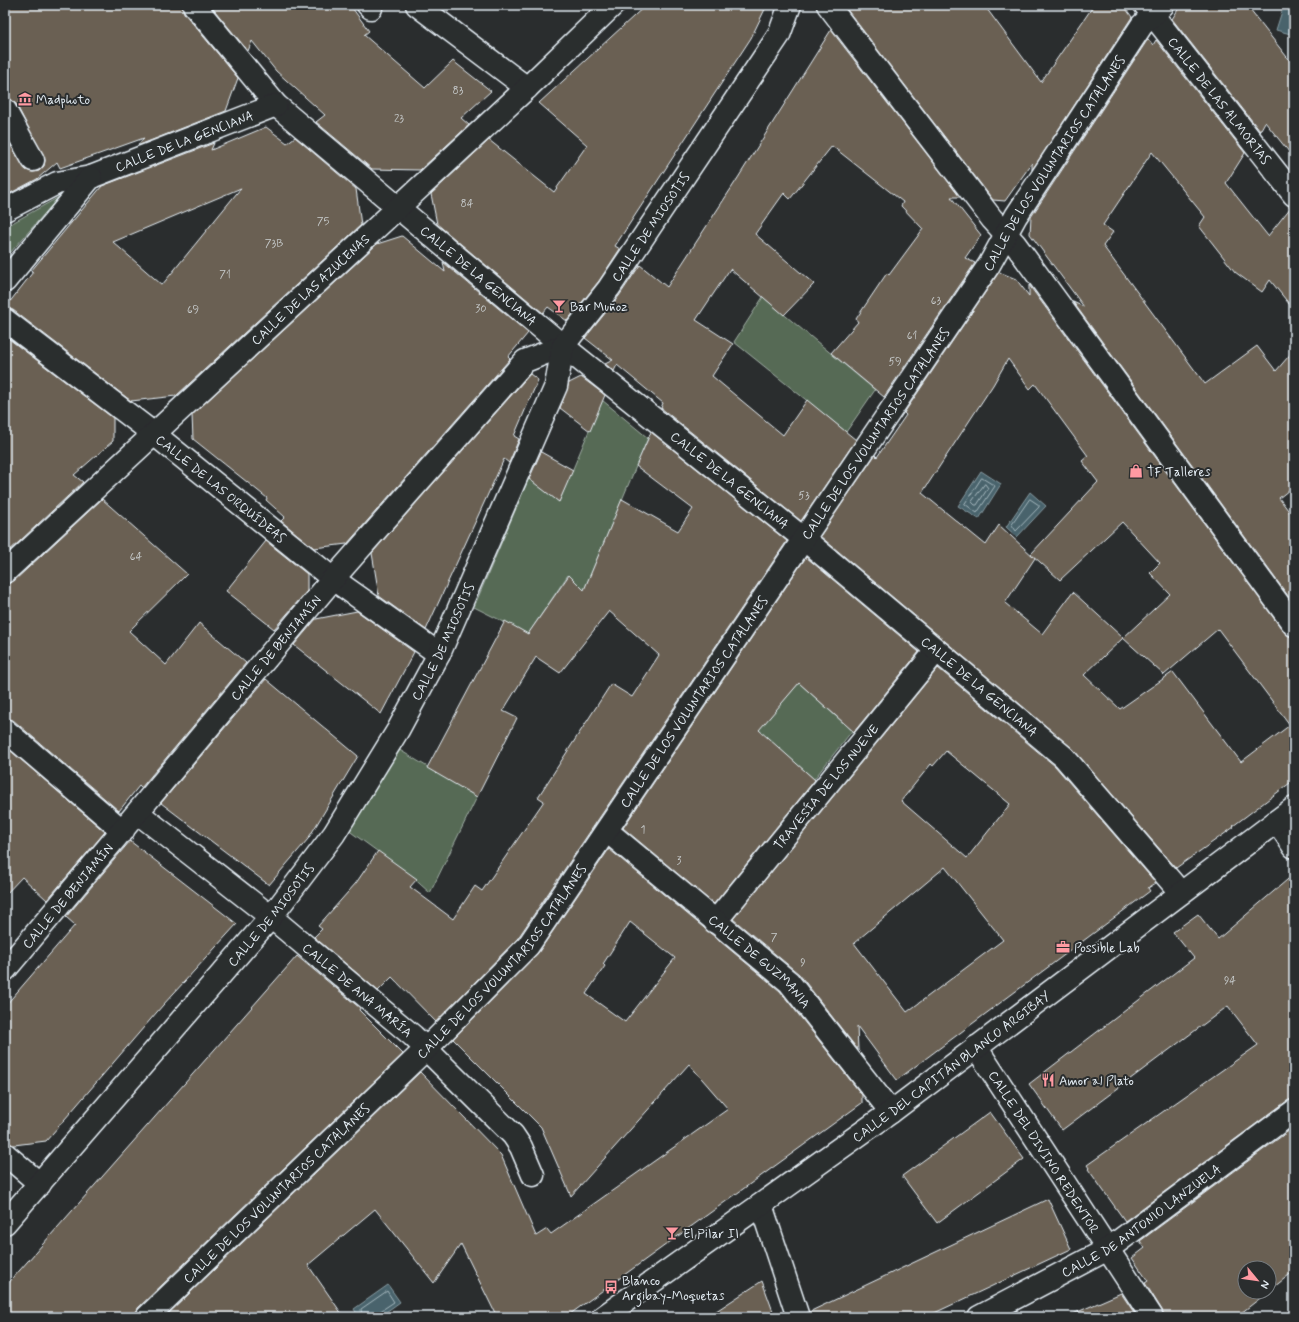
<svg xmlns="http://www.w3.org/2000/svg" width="1299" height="1322" font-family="Mynerve,sans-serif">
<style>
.green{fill:#576b55;stroke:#a0aea6}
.water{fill:#48646c;stroke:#889ca4}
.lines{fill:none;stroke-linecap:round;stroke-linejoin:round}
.shore{stroke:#a8b9c0;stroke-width:1}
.building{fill:#6b6052;stroke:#e8f1f8;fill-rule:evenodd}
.pedestrian-casing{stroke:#e8f1f8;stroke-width:25}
.minor-casing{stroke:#e8f1f8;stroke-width:25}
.pedestrian{stroke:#2a2d2e;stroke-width:22}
.minor{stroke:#2a2d2e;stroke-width:22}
.labels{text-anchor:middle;stroke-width:4;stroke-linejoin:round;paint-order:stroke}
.number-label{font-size:11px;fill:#c9cdce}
.poi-label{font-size:13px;fill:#e8f1f8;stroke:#2a2d2e;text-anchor:start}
.street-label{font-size:13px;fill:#e8f1f8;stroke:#2a2d2e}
</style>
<rect width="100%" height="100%" fill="#2a2d2e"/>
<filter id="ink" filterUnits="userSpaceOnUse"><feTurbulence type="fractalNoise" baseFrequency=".025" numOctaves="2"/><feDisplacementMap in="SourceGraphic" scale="8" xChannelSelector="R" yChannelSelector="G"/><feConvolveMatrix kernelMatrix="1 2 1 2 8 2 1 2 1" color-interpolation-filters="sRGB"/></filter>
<g filter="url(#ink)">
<!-- green -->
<g class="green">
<path d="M59 197 10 253 5 241V227Z"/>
<path d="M763 297 875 390 846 432 734 342Z"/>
<path d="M602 400 648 438 584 590 568 575 528 634 474 607 529 478 559 502Z"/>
<path d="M799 683 852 731 814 779 758 730Z"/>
<path d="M398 749 477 797 430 893 410 875 348 830Z"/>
</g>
<!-- water -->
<g class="water">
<path d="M1284 5H1294V35L1276 30Z"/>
<path d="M981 471 1001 484 979 519 958 506Z"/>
<path d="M1030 492 1046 506 1017 537 1006 527Z"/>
<path d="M388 1285 400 1302 379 1317H359L354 1309Z"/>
</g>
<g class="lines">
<!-- shore -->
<g class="shore">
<path d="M982 478 995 486 977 513 965 504Z"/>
<path d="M985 484 988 488 977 505H975L972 502Z"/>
<path d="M1030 499 1039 505V507L1016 531 1012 525Z"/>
<path d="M362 1317 361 1309 387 1291 394 1302 379 1312 378 1317"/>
</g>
</g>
<!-- building -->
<g class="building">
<path d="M5 5H182L184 13 238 78 226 111 137 146 144 138 60 168 57 162 37 179 5 196V136L26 170 33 172 39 171 44 166 45 160 16 104 11 99 5 98Z"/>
<path d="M210 5H350L369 31 364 35 425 88 453 61 491 91 461 118 469 125 420 170 372 169 316 122 325 115 276 71 252 41 248 51Z"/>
<path d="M646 5H767L751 38 615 246 620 249 599 281 567 321 548 307 543 313 437 224 431 194 489 140 554 192 587 145 539 103Z"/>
<path d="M846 5H984L1041 82 1094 5H1123L1132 17 1032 170V163L1005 201 993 200 845 7Z"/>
<path d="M1181 5H1246L1294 66V158L1265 122 1260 131 1172 19Z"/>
<path d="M831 30 960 197H951L981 235 965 258 975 263 884 397 831 353 858 322 856 319 887 273 889 275 923 229 901 206 903 202 832 146 790 199 784 193 755 234 814 284 784 315 730 269 696 320 733 344 712 376 783 435 807 400 856 440 801 521 661 408 663 403 617 365 614 371 605 364 613 360 585 338 619 296 640 265 667 287 736 181Z"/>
<path d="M1148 39 1153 45 1156 40 1245 153 1226 183 1268 236 1291 207H1294V310L1270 280 1262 292 1235 272 1199 226 1205 217 1152 152 1103 225 1113 232 1103 246 1205 384 1257 346 1276 371 1294 350V486L1279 498 1294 518V604L1073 302 1084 307 1030 234 1031 217Z"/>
<path d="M266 127 287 143 295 137 356 189 361 225 176 396 131 401 13 310 5 308 33 272 31 271 102 186 214 143 211 150ZM241 188 162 285 113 242Z"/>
<path d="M402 236 445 272 443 262 528 333 508 357 510 359 347 544 314 548 281 521 285 517 266 500 267 498 193 439 192 415 377 244Z"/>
<path d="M999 272 1016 279 1029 296V285L1284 632 1289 636 1294 637V780L1233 826 1234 827 1176 868 1072 748 820 536 875 455 877 457 906 415 904 413ZM1008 359 1030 389 1035 384 1088 456 1082 461 1098 482 1031 554 1060 580 1122 522 1160 563 1150 573 1170 594 1123 638 1073 592 1042 634 1005 603 1035 558 999 525 986 545 922 493 993 385ZM1218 629 1290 725 1241 762 1173 672 1120 709 1084 675 1123 638 1164 675Z"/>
<path d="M5 336 113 418V441L74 475 83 482 5 555Z"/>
<path d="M530 374 538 380 514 436 519 439 509 463 504 459 426 630 379 596 372 553Z"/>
<path d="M581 377 605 395 590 431 560 408 569 383Z"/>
<path d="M651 432 787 541 518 938 436 1022 392 977 378 991 314 937 322 929 318 926 356 883 378 851 417 879 410 887 453 919 475 886 482 891 544 801 538 797 611 684 632 697 659 655 609 611 560 673 536 657 503 711 517 718 477 797 427 768 505 621 528 634 569 575 584 590 622 499 678 531 693 509 636 466Z"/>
<path d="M541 452 573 470 559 502 529 479Z"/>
<path d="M102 499 187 574 129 631 166 665 199 623 246 663 141 788 139 786 119 811 13 720 5 718V584L14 581Z"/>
<path d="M266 541 307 574V591L274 629 226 591Z"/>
<path d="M806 557 919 652 854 732 799 683 759 730 815 780 714 904 623 828Z"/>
<path d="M357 611 414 652 381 714 294 645 316 619Z"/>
<path d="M938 668 1055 766 1156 883 1148 888 1150 891 897 1080 857 1026 858 1050 799 974 733 919ZM946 751 1010 804 967 858 901 801 931 764 933 766ZM945 867 1003 940 907 1012 854 943Z"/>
<path d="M266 679 358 756 308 839 269 885 161 803Z"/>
<path d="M5 746 105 832 47 900 22 877 5 895Z"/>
<path d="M130 841 237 924 163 1005 46 1141 14 1145 5 1142V1006L75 925 66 917Z"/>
<path d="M609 849 780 991 862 1095V1103L566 1317H497L461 1244 434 1283 375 1209 308 1265 344 1317H165L420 1072 501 1155 536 1236 547 1229 551 1234 728 1109 689 1064 571 1196 541 1127 453 1039 538 953ZM630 922 675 958 625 1022 586 994 605 966 603 964Z"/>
<path d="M1294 874V1099L1287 1101 1125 1221 1088 1169 1089 1168 1087 1165 1258 1045 1228 1006 1062 1130 1029 1084 1194 958 1173 932 1198 914 1218 939Z"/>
<path d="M297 956 360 1008 359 1010 403 1054 138 1308 135 1317H5V1287Z"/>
<path d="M990 1112 1024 1159 937 1223 902 1176Z"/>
<path d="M1294 1127V1271L1269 1291V1268H1245V1292H1268L1236 1317H1164L1162 1310 1145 1283 1148 1281 1132 1258 1145 1248 1140 1241Z"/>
<path d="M1048 1199 1071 1249 926 1317H810L809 1312Z"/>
<path d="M762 1281 775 1317H707Z"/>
<path d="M1121 1293 1137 1317H1066Z"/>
</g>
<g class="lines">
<!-- pedestrian casing -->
<g class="pedestrian-casing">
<g id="pedestrian">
<path id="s1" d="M715 922 936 651"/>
</g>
</g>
<!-- minor casing -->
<g class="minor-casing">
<g id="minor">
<path id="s2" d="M194 5 276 105 563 346 804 539 1064 757 1181 893"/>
<path d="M368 5 371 8"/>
<path d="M417 5 527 88"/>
<path d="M828 5 992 219 1015 244 1294 625"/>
<path id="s3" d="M1145 5 1294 195"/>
<path d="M5 110 33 160"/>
<path id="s4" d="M5 210 57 183 91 177 276 105"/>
<path d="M5 281 91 177"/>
<path id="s5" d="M5 320 154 434 333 579 439 654"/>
<path id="s6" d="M5 572 527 88 613 5"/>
<path d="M5 730 123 831"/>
<path id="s7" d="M138 813 271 917 413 1036 513 1135 521 1147 533 1175"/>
<path d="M1277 821 1294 847"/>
<path id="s8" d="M607 831 789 982 891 1112"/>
<path id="s9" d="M5 970 333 579 525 361 563 346"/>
<path id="s10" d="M976 1047 1152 1317"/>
<path d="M5 1154 40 1184"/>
<path d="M761 1205 798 1317"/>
<path id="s11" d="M5 1223 271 917 334 834 398 730 439 654 556 386 563 346 609 288 779 35 790 5"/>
<path id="s12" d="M147 1317 427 1048 528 946 989 265 1016 216 1142 25 1163 5"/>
<path id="s13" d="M603 1317 891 1112 1294 808"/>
<path id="s14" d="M979 1317 1108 1249 1294 1111"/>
</g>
</g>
<!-- pedestrian -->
<use href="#pedestrian" class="pedestrian"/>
<!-- minor -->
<use href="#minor" class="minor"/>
</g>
</g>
<!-- icons -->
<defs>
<g id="museum-bare" transform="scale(1.08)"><path d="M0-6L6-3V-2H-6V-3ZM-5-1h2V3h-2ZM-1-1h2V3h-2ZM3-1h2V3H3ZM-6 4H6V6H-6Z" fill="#ff9aa2" stroke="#2a2d2e" stroke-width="2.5" paint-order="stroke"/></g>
<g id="bar-bare" transform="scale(1.08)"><path d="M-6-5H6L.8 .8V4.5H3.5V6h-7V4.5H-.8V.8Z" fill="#ff9aa2" stroke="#2a2d2e" stroke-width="2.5" paint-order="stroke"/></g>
<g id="shop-bare" transform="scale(1.08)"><path d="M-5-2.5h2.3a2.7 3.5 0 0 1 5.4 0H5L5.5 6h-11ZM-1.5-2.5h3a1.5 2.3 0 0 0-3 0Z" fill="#ff9aa2" stroke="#2a2d2e" stroke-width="2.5" paint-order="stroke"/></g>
<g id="office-bare" transform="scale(1.08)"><path d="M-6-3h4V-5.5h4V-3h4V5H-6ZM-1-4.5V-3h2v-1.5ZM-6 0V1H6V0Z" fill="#ff9aa2" stroke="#2a2d2e" stroke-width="2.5" paint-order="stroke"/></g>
<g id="restaurant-bare" transform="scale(1.08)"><path d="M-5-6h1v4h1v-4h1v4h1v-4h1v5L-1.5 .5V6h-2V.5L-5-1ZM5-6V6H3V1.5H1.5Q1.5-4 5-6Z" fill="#ff9aa2" stroke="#2a2d2e" stroke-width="2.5" paint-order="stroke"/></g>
<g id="bus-bare" transform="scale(1.08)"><path d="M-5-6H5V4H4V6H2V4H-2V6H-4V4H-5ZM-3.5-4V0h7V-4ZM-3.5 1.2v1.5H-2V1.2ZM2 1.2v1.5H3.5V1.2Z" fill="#ff9aa2" stroke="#2a2d2e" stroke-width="2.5" paint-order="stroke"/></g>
</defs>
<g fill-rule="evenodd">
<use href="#museum-bare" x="25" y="99"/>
<use href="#bar-bare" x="559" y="306"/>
<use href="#shop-bare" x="1136" y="471"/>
<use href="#office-bare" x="1063" y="947"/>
<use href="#restaurant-bare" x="1048" y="1080"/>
<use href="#bar-bare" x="672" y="1233"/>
<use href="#bus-bare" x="611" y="1287"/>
</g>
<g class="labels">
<!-- number labels -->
<g class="number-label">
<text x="458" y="94">83</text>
<text x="399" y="122">23</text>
<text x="467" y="207">84</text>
<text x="323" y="225">75</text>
<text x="274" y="247">73B</text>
<text x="225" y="278">71</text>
<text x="936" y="304">63</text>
<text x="481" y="312">30</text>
<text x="193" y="313">69</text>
<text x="912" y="339">61</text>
<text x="895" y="365">59</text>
<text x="804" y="499">53</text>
<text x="136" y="560">64</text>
<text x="643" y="833">1</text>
<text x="679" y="864">3</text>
<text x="774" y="941">7</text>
<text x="803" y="966">9</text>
<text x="1230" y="984">94</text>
</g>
<!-- poi labels -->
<g class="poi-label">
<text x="36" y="104">Madphoto</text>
<text x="570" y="311">Bar Muñoz</text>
<text x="1147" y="476">TF Talleres</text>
<text x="1074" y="952">Possible Lab</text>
<text x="1059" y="1085">Amor al Plato</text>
<text x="683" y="1238">El PiIar II</text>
<text x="622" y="1285">Blanco<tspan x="622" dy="15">Argibay-Moquetas</tspan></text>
</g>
<!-- street labels -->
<g class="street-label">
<text dy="5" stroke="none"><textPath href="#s3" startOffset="121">CALLE DE LAS ALMORTAS</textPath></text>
<text dy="5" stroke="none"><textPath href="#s4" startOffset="193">CALLE DE LA GENCIANA</textPath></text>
<text dy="5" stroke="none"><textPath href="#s12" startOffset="1475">CALLE DE LOS VOLUNTARIOS CATALANES</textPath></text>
<text dy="5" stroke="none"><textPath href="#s11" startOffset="1199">CALLE DE MIOSOTIS</textPath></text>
<text dy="5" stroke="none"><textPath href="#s2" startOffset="394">CALLE DE LA GENCIANA</textPath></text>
<text dy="5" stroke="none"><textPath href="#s6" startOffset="416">CALLE DE LAS AZUCENAS</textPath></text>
<text dy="5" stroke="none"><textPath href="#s12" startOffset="1151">CALLE DE LOS VOLUNTARIOS CATALANES</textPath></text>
<text dy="5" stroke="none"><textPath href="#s2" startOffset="718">CALLE DE LA GENCIANA</textPath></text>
<text dy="5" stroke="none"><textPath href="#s5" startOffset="274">CALLE DE LAS ORQUÍDEAS</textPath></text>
<text dy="5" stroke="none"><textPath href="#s11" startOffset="731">CALLE DE MIOSOTIS</textPath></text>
<text dy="5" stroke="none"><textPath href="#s9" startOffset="421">CALLE DE BENJAMÍN</textPath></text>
<text dy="5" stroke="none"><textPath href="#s2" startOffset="1042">CALLE DE LA GENCIANA</textPath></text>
<text dy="5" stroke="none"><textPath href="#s12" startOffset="827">CALLE DE LOS VOLUNTARIOS CATALANES</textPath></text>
<text dy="5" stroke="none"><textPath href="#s1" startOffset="175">TRAVESÍA DE LOS NUEVE</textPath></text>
<text dy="5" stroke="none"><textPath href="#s9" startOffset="97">CALLE DE BENJAMÍN</textPath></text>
<text dy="5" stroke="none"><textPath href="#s11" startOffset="407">CALLE DE MIOSOTIS</textPath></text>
<text dy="5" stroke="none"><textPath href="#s12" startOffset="503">CALLE DE LOS VOLUNTARIOS CATALANES</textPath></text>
<text dy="5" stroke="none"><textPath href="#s8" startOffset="201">CALLE DE GUZMANIA</textPath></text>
<text dy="5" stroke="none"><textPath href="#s7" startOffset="282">CALLE DE ANA MARÍA</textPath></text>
<text dy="5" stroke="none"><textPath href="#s13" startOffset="429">CALLE DEL CAPITÁN BLANCO ARGIBAY</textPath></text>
<text dy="5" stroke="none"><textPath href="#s10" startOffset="125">CALLE DEL DIVINO REDENTOR</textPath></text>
<text dy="5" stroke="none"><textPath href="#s12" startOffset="179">CALLE DE LOS VOLUNTARIOS CATALANES</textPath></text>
<text dy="5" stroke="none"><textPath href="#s14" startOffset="189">CALLE DE ANTONIO LANZUELA</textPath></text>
</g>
</g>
<!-- margin -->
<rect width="1299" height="1322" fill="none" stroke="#2a2d2e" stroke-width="20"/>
<rect x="10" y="10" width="1279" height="1302" fill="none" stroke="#e8f1f8" stroke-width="1.5" filter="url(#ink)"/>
<!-- north arrow -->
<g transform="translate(1257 1280) rotate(119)"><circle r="19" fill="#2a2d2e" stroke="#767b7f"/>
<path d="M0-3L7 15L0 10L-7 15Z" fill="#ff9aa2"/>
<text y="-6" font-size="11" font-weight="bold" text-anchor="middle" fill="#e8f1f8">N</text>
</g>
</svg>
